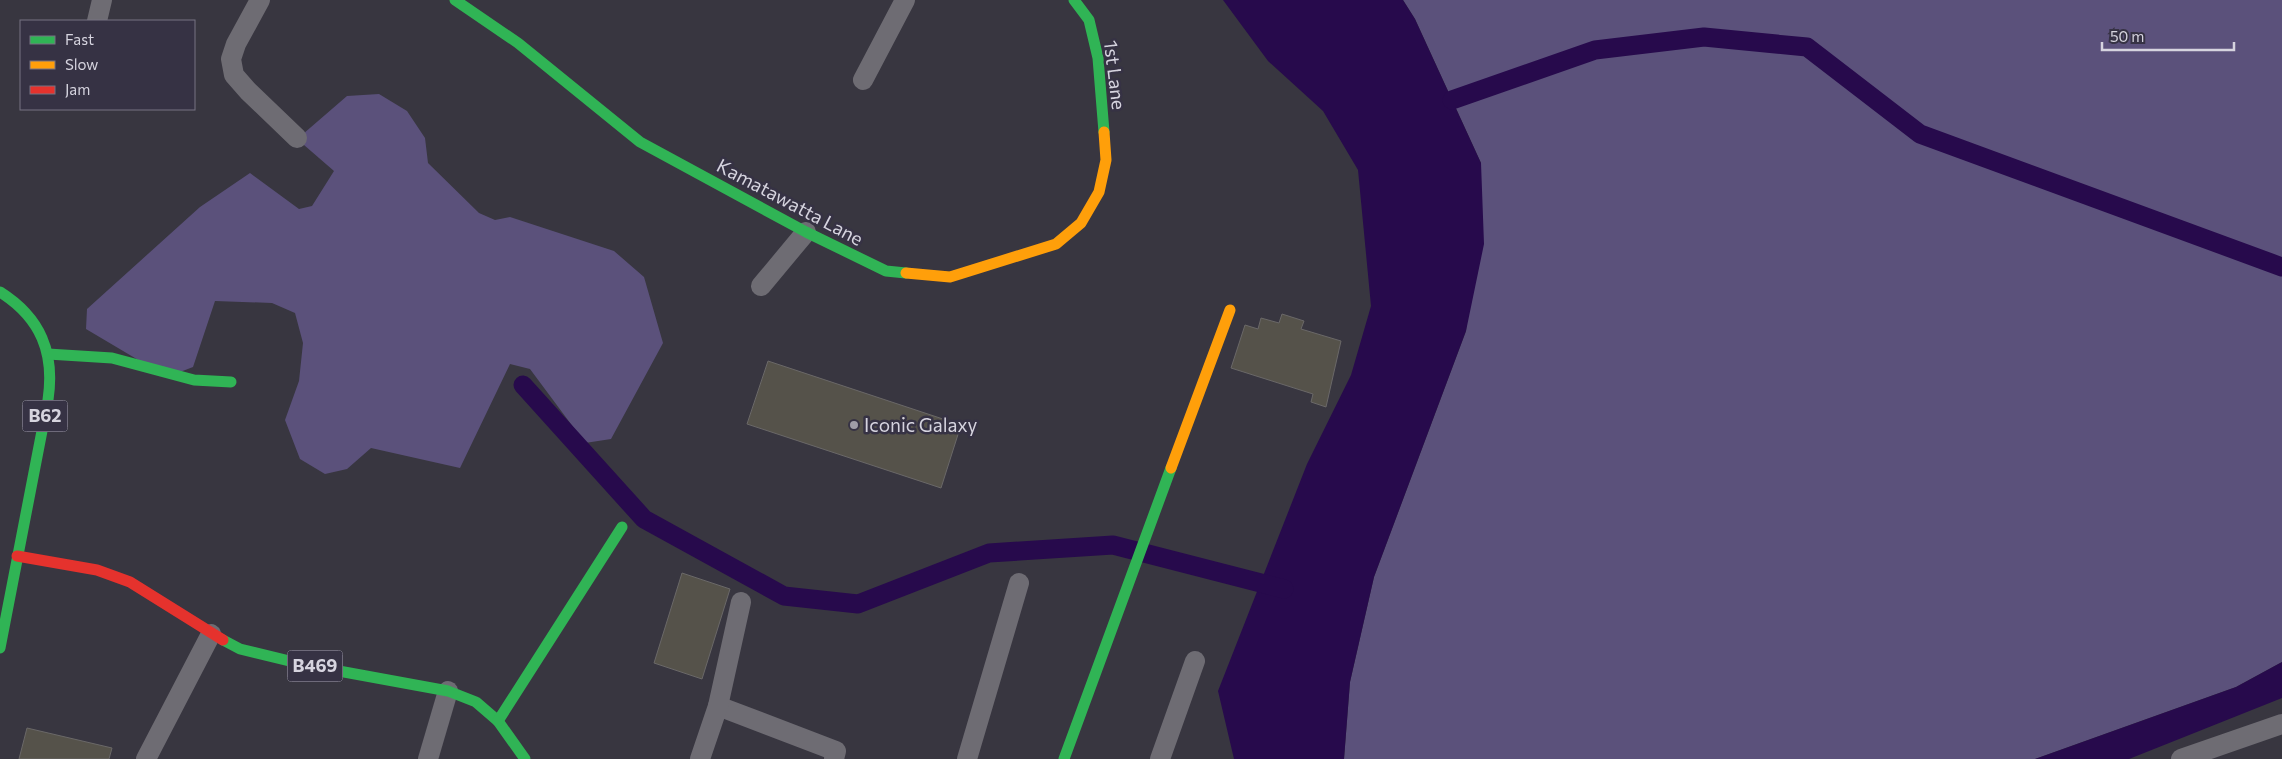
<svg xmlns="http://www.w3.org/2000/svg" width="2282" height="759" font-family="Commissioner,sans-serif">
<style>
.green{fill:#5b517b}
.water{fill:#270a4c}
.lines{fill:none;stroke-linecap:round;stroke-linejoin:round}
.canal{stroke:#270a4c;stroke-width:19}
.building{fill:#55524a;stroke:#6a6868}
.street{stroke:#6e6c73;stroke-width:20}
.fast{stroke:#30b455;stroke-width:11}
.slow{stroke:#ff9f0a;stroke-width:11}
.jam{stroke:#e5322d;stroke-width:11}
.poi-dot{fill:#9f9da7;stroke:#363244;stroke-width:2}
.labels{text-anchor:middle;stroke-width:5;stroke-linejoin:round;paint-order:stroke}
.shield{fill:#363244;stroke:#a6a3b0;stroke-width:1}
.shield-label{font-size:18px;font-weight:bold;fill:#d6d4df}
.street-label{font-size:19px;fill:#d6d4df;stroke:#363244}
.poi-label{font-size:19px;fill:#d6d4df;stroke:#363244;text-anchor:start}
</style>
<rect width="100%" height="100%" fill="#383640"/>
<!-- green -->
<g class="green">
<path d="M1403 0H2282V662L2236 687 2035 759H1344L1350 682 1374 577 1466 331 1481 163 1415 19Z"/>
<path d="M379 94 407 111 425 138 428 163 479 213 495 220 510 217 614 251 644 277 663 343 611 439 585 443 530 369 510 364 460 468 371 448 347 469 325 474 300 459 285 420 299 381 303 343 295 313 272 303 215 301 193 367 167 377 86 329 87 309 200 207 250 173 299 209 312 206 334 171 304 145 303 134 347 96Z"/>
</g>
<!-- water -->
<g class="water">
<path d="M1223 0H1403L1415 19 1481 163 1484 244 1466 331 1374 577 1350 682 1344 759H1234L1218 691 1307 464 1351 375 1371 306 1358 170 1323 111 1268 61Z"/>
<path d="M2282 662V698L2129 759H2035L2236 687Z"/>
</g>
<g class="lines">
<!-- canal -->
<g class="canal">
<path d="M1452 100 1595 50 1704 37 1807 47 1920 134 2282 267"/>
<path d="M523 385 644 519 784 596 858 604 989 553 1113 545 1284 589"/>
</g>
</g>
<!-- building -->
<g class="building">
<path d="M1282 314 1304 321 1301 329 1341 341 1326 407 1311 402 1313 394 1231 368 1245 325 1258 329 1261 318 1279 323Z"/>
<path d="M768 361 961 425 941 488 747 424Z"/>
<path d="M682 573 730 589 702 679 654 663Z"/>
<path d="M27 728 112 748 109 759H19Z"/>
</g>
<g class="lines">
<!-- street -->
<g class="street">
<path d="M260 0 236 44 231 59 234 75 248 91 297 138"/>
<path d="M97 21 102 0"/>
<path d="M863 80 905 0"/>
<path d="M761 286 806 232"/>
<path d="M718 706 836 751 834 759"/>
<path d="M146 759 211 634"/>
<path d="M428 759 448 691"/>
<path d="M700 759 718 706 741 602"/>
<path d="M967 759 1019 583"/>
<path d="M1160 759 1195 661"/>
<path d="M2181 759 2282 724"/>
</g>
<!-- fast -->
<g class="fast">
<path d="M455 0 518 43 640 142 806 232 886 271 906 273"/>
<path d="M1074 0 1089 20 1098 58 1104 132"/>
<path d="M0 292C41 318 55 353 48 400L0 648"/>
<path d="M48 354 112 358 194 380 231 382"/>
<path d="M223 640 240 649 306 665 448 691 476 702 498 721 525 759"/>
<path d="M498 721 622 527"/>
<path d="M1064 759 1171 468"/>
</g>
<!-- slow -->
<g class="slow">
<path d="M906 273 950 277 1056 244 1081 223 1099 192 1106 160 1104 132"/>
<path d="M1171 468 1230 310"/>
</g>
<!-- jam -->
<path class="jam" d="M17 556 97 570 130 582 223 640"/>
</g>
<!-- markers -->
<circle class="poi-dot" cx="854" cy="425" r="5"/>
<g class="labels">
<!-- shield labels -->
<g class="shield">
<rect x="22.5" y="400.5" width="45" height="31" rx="4"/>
<rect x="287.5" y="650.5" width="55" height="31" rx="4"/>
</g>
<g class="shield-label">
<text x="45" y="422">B62</text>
<text x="315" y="672">B469</text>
</g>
<!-- street labels -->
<g class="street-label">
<text transform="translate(1115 75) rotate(83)" y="7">1st Lane</text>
<text transform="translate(790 202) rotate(28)" y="7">Kamatawatta Lane</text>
</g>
<!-- poi labels -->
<g class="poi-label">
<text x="864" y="432">Iconic Galaxy</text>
</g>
</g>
<!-- legend -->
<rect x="20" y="20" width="175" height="90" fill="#363244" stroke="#767382"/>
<rect x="30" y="36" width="25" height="8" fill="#30b455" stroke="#767382"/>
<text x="65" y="45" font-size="15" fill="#d6d4df">Fast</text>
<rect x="30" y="61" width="25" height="8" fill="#ff9f0a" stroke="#767382"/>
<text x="65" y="70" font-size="15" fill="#d6d4df">Slow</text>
<rect x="30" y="86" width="25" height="8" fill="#e5322d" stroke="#767382"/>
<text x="65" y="95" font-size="15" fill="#d6d4df">Jam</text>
<!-- scale -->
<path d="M2102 42v8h132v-8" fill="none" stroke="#d6d4df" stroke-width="2.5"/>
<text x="2110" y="42" font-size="15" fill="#d6d4df" stroke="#363244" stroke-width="4" paint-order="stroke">50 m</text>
</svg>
